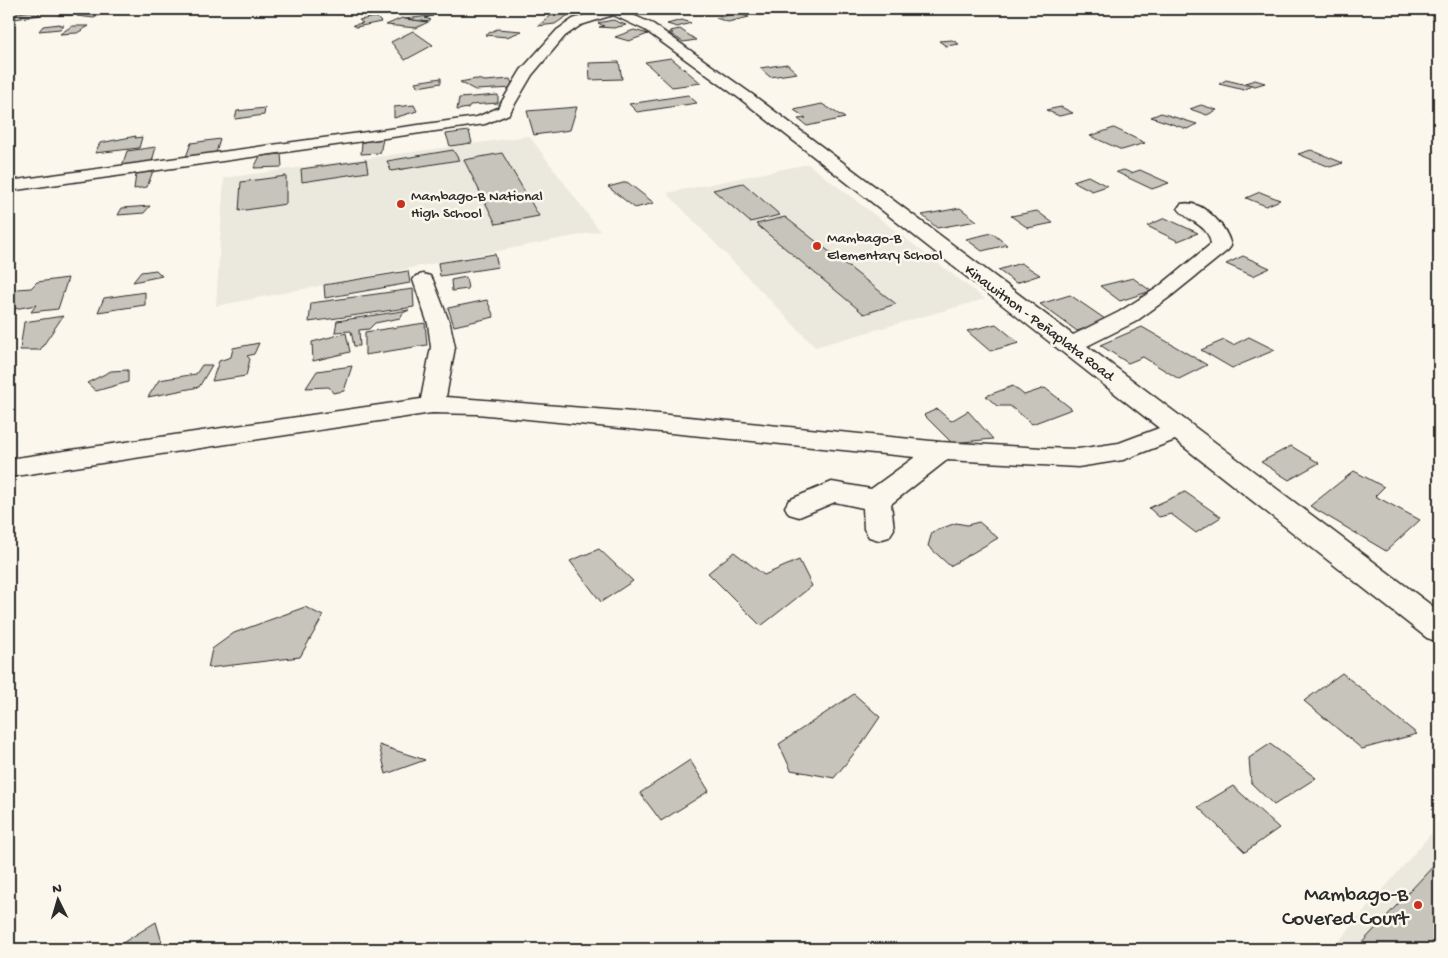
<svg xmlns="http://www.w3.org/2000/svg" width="1448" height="958" font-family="'Gochi Hand',sans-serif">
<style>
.built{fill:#ebe8de}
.building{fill:#c7c4bc;stroke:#2b2b2b}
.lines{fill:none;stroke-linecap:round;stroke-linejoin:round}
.minor-casing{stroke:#2b2b2b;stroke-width:3}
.minor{fill:#fbf7ec;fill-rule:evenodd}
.poi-dot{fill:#c8321e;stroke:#fbf7ec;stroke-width:2}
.labels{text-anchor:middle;stroke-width:5;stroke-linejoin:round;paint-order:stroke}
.far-poi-label{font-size:15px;fill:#2b2b2b;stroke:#fbf7ec;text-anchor:start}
.far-street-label{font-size:15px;fill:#2b2b2b;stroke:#fbf7ec}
.near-poi-label{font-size:21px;fill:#2b2b2b;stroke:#fbf7ec;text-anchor:end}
</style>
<rect width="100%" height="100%" fill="#fbf7ec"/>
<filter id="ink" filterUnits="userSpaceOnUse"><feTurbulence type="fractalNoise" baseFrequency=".02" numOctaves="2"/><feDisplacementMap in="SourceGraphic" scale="10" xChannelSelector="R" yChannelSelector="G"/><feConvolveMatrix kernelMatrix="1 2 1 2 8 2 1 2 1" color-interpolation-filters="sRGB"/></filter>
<g filter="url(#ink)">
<!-- built -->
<g class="built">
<path d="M529 136 600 231 216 306 224 178Z"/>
<path d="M808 164 985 299 815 347 667 193Z"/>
<path d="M1439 826V949H1332L1430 835Z"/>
</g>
<!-- building -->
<g class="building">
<path d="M377 9H405L382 15Z"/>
<path d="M564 9H581L578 10H582L571 13 557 11Z"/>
<path d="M738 9H760L771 12 760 15Z"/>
<path d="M38 10 40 15 15 19V15L18 13Z"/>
<path d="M82 10 74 15H58L66 11Z"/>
<path d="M87 11H107L94 18 77 16Z"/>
<path d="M737 13 749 17 728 22 716 18Z"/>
<path d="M553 14H570L555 24 538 26Z"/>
<path d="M429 16H433L425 18 431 20 428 22 405 19Z"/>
<path d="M376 17 381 22 356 27 353 25 363 23 359 20Z"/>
<path d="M402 18 405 19 428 22 416 28 386 25Z"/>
<path d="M613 20 626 25 614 28 599 27 604 26 598 23Z"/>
<path d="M682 20 691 23 677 27 667 24Z"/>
<path d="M60 24 59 25H64L60 29 39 31 43 26Z"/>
<path d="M72 26H89L77 33 60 34Z"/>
<path d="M497 29 522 31 507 37 485 35Z"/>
<path d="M680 29 696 40 683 42 669 33H673L670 31Z"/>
<path d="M634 30 648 34 629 41 615 37Z"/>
<path d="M413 31 433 45 405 60 391 42Z"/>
<path d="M952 40 959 44 946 46 939 41Z"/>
<path d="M671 58 701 83 672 87 645 62Z"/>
<path d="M619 62 622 79 590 80 589 63Z"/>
<path d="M787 64 797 73 770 77 760 68Z"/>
<path d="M441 78V83L418 87 415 82Z"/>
<path d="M476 79 485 81 510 79 514 88 475 90 460 82Z"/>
<path d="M1226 80 1251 86 1244 90 1219 84Z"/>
<path d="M1255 80 1265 83 1255 86 1245 83Z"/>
<path d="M498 95V103L470 105 468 108 457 110 459 98Z"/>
<path d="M688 95 697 103 637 112 629 104Z"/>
<path d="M822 104 845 118 807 126 798 119 806 118 794 110Z"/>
<path d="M414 105 417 111 394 118V107Z"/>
<path d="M1201 105 1217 110 1207 115 1190 109Z"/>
<path d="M577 107 570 130 534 135 527 111Z"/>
<path d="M1061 107 1073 113 1059 116 1046 110Z"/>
<path d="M265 108 264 115 235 119 237 111Z"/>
<path d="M1161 113 1197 124 1187 129 1151 117Z"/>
<path d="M1114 128 1145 143 1122 150 1090 136Z"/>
<path d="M469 131 472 143 450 146 446 134Z"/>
<path d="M136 136 135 138 142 137 139 148 95 153 100 143Z"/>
<path d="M220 139 216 153 186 157 191 143Z"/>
<path d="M383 139 380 153 361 154 362 142Z"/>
<path d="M156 147 151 165 121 169 127 151Z"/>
<path d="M453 150 459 160 391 171 387 161Z"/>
<path d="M1311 150 1343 163 1330 167 1298 154Z"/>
<path d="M502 153 539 216 496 224 464 160Z"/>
<path d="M281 154 282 167 254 168 260 156Z"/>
<path d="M366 160 368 172 302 182 301 169Z"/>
<path d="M1124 170 1131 173 1140 170 1169 183 1152 189 1116 172Z"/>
<path d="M153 171 147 187 134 189 136 174Z"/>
<path d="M286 176V204L239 211 241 182Z"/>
<path d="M1088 176 1107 186 1092 191 1073 181Z"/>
<path d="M627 182 654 203 635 208 608 187Z"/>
<path d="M743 183 780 215 750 222 713 190Z"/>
<path d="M1260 192 1280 200 1266 206 1246 198Z"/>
<path d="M150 206 144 213 118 215 122 208Z"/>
<path d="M960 208 977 221 937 228 922 215Z"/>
<path d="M1037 211 1053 223 1028 228 1011 216Z"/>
<path d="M785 217 896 304 864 314 756 224Z"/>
<path d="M1165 218 1198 233 1178 241 1147 226Z"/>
<path d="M992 233 1007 245 982 251 966 239Z"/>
<path d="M495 254 498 267 440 276 438 263Z"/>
<path d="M1243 256 1270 268 1253 276 1226 264Z"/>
<path d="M1021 263 1040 275 1016 283 998 270Z"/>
<path d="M156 270 162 276 133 282 141 272Z"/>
<path d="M408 271 410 283 325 298 324 285Z"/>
<path d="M466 277 468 289 452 291 451 280Z"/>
<path d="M68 278 58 309 31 312 36 305 9 310V299L17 289 31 288 37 282Z"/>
<path d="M1133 278 1151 291 1120 301 1100 286Z"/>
<path d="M413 289 414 307 309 322 311 303Z"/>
<path d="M145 292V305L98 312 104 298Z"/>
<path d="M1070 295 1108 321 1077 331 1040 304Z"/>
<path d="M487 300 494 317 454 326 448 308Z"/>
<path d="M409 310 403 313 400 318 375 323 369 329 359 330 360 346H354L351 331 335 332 337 321Z"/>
<path d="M63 316 40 350H20L24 322Z"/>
<path d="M425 323 427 345 365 355V332Z"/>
<path d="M996 324 1019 343 990 351 967 331Z"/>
<path d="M1142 327 1207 365 1179 379 1143 357 1128 363 1100 345Z"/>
<path d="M346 333 350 352 313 361 312 342Z"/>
<path d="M1249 337 1275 350 1232 368 1201 350 1224 340 1233 345Z"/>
<path d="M259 343 254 354 247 356 250 359 246 376 212 381 219 361 231 357 233 348Z"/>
<path d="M202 365H212L199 387 148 397 159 380 196 374Z"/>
<path d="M352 366 344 391 333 393 329 387 306 388 317 371Z"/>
<path d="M128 370V382L96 391 87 383 111 371Z"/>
<path d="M1013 386 1024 395 1045 388 1072 409 1032 424 1010 406H997L986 396Z"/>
<path d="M937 409 951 421 968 411 993 439 952 443 924 415Z"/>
<path d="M1291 446 1319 463 1289 480 1261 462Z"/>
<path d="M1354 471 1384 487 1375 496 1420 520 1386 551 1310 506Z"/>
<path d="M1185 492 1221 517 1196 533 1171 514 1159 517 1149 508Z"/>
<path d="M979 522 998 538 950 566 928 546 932 532 956 523 967 525Z"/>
<path d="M599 549 633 581 601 602 570 561Z"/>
<path d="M734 552 764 575 799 560 812 586 761 626 708 573Z"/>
<path d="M305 607 323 616 300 657 208 668 212 649 234 633Z"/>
<path d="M1342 673 1417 734 1362 749 1304 701Z"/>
<path d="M854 694 880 717 861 745 834 778 791 770 779 744Z"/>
<path d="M1270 744 1316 778 1274 805 1251 783 1249 758Z"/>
<path d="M379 745 425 760 386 774Z"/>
<path d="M690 760 709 791 661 821 640 793Z"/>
<path d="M1233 786 1279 828 1245 852 1198 807Z"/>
<path d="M1439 860V949H1356Z"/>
<path d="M156 922 164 949H113Z"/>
</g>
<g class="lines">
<!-- minor casing -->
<g class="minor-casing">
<path id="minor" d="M603 9H626L624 11 653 24 753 95 1073 335 1119 312 1157 288 1211 244C1208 223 1188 223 1178 208L1181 204C1203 199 1227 226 1231 246L1228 250 1171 296 1135 322 1087 346 1439 611V642L1427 638 1175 440 1123 460 1078 467 947 460 891 504 894 529 889 537 879 540 869 537 864 529 863 508 835 502 799 517 789 514 785 507 789 500 832 482 871 489 915 457 477 414 432 413 9 477V459L421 399 431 347 428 324 413 280 416 276 423 274 430 276 433 280 450 324 455 347 446 397 658 414 941 442 1042 448 1078 449 1119 443 1159 428 743 101 645 30 613 15 581 25 565 36 532 75 509 114 485 124 9 191V181L477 117 498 108 521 70 557 30 573 19Z"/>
</g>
<!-- minor -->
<use href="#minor" class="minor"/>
</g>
</g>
<!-- markers -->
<g class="poi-dot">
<circle cx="401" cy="204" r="5"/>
<circle cx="817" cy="246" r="5"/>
<circle cx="1418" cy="905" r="5"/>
</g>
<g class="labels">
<!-- far-poi labels -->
<g class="far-poi-label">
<text x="411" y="200">Mambago-B National<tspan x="411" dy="17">High School</tspan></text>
<text x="827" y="242">Mambago-B<tspan x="827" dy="17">Elementary School</tspan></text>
</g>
<!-- far-street labels -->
<g class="far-street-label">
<text transform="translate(1040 322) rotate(37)" y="5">Kinawitnon - Peñaplata Road</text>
</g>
<!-- near-poi labels -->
<g class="near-poi-label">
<text x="1408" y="900">Mambago-B<tspan x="1408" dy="24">Covered Court</tspan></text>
</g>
</g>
<!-- margin -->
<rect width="1448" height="958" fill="none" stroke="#fbf7ec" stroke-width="30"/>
<rect x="15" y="15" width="1418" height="928" fill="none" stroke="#2b2b2b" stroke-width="2" filter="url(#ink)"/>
<!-- north arrow -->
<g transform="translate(58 900) rotate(355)" stroke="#fbf7ec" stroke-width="4" paint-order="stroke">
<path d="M0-4L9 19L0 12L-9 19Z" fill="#2b2b2b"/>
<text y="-8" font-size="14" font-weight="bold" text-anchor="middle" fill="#2b2b2b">N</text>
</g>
</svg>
